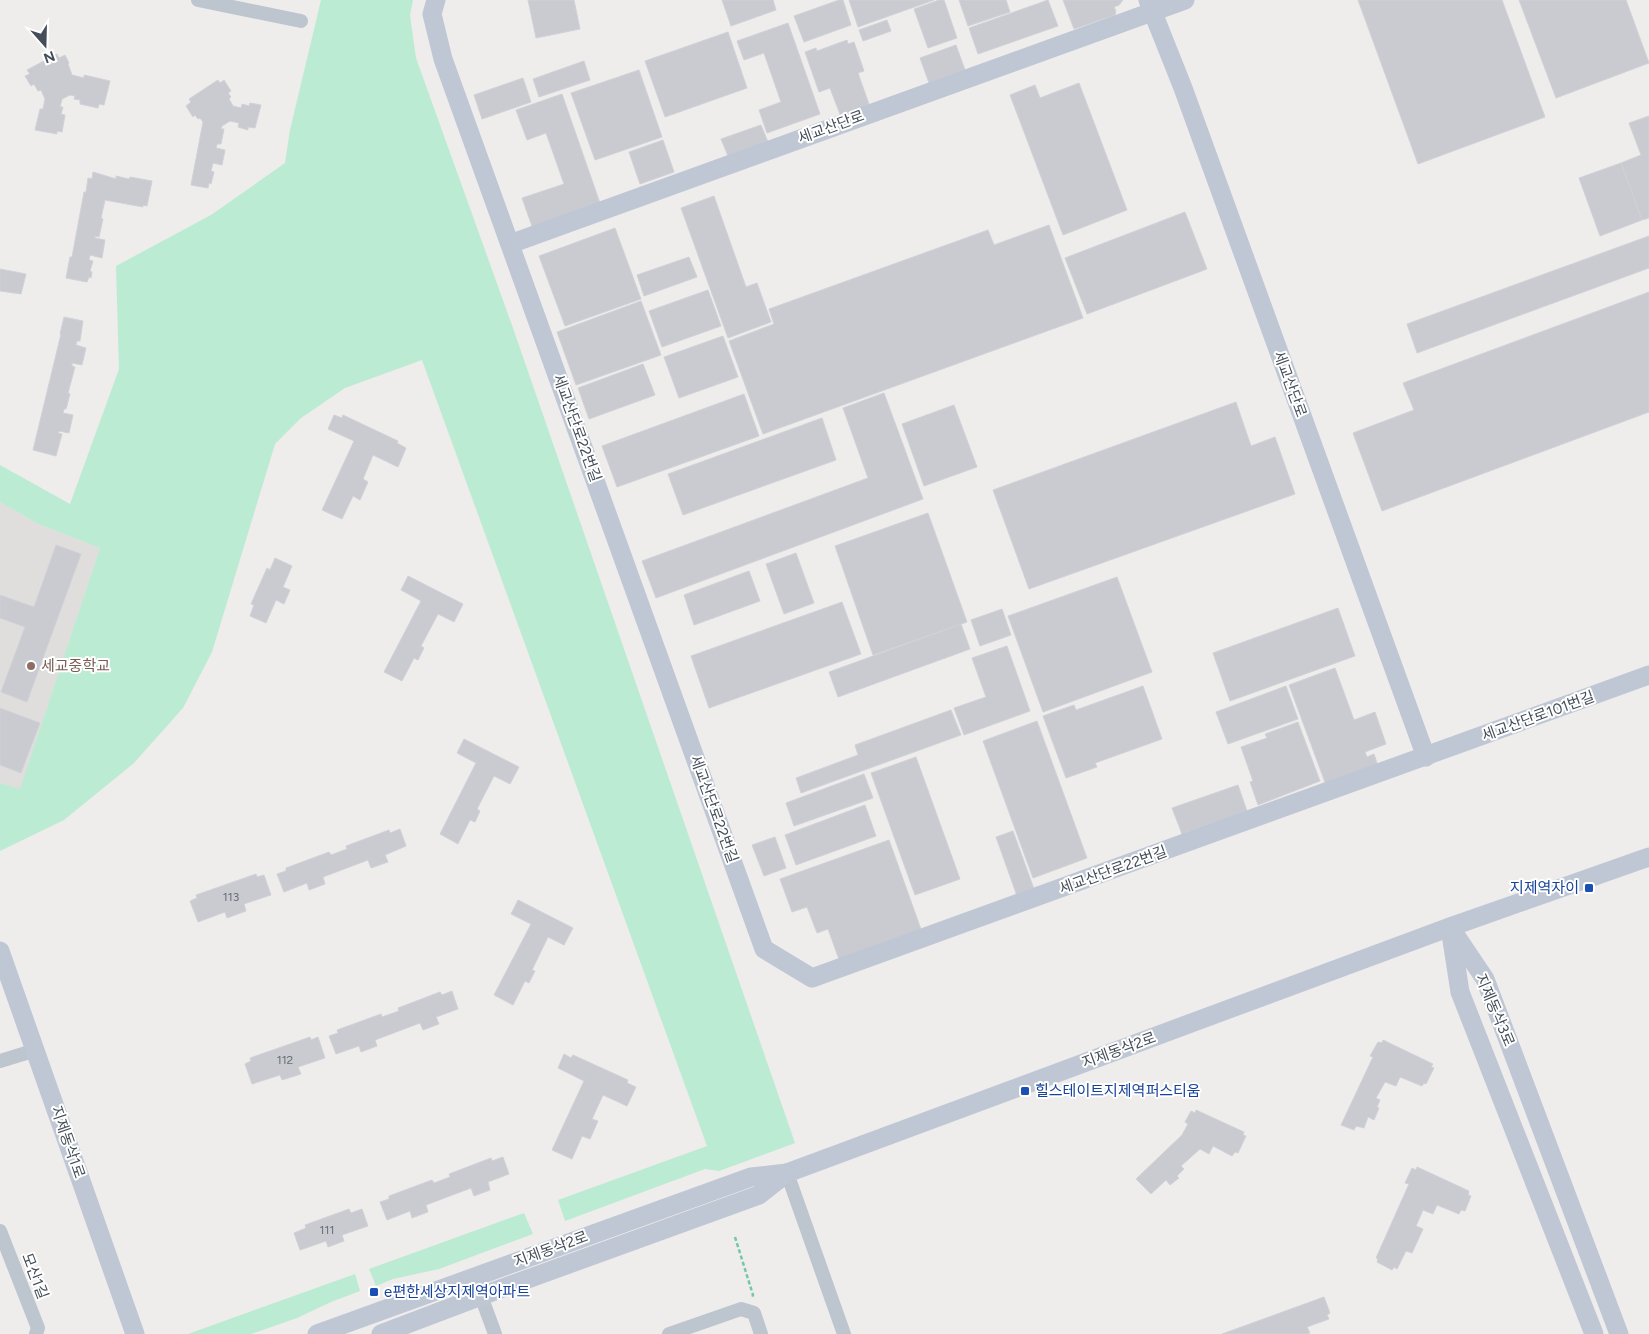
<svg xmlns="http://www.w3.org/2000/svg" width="1649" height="1334" font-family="Figtree,'Noto Sans KR',sans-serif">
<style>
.education{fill:#e0dddd}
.green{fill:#bbebd2}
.building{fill:#c9cbd1;stroke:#d0d2d7}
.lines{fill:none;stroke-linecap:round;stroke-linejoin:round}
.path{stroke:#75c7a6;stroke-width:2.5;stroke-dasharray:4 2.5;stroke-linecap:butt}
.street{stroke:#bdc5ce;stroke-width:14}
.secondary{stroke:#bfc7d4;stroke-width:19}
.education-dot{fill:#8d6e63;stroke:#fff;stroke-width:2}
.transit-dot{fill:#1a4fb4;stroke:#fff;stroke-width:2}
.labels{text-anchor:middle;stroke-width:4;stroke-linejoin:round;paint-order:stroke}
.number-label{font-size:12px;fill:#666d76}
.street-label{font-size:15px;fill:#454e58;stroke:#fff}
.education-label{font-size:15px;fill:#785e54;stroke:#fff;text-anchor:start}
.transit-label{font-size:15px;fill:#164399;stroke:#fff;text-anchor:start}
</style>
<rect width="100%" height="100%" fill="#efecec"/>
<!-- education -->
<path class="education" d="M0 502 38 524 100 548 20 790 0 783Z"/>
<!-- green -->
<g class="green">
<path d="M321 0H413L410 15 416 58 513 328 795 1143 719 1171 705 1169 565 1221 558 1200 707 1146 422 360 345 388 301 418 275 444 212 652 183 708 134 763 64 820 0 851V783L20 789 100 548 38 524 0 502V465L70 504 119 369 116 266 211 215 285 163 290 130Z"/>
<path d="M524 1213 533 1234 439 1269 393 1279 376 1286 369 1269Z"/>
<path d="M355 1274 360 1291 331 1302 297 1318 251 1334H188Z"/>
</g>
<!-- building -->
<g class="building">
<path d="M528 0H574L580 29 536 38Z"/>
<path d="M722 0H773L776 10 731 26Z"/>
<path d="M839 0H843L851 25 804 42 794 16Z"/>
<path d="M849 0H934L858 27Z"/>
<path d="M939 0H944L957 38 928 48 914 9Z"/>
<path d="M959 0H1006L1010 12 968 26Z"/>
<path d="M1048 0 1058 26 978 54 969 28Z"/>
<path d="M1063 0H1123L1119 5 1114 7 1116 11 1115 15 1074 29Z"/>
<path d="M1358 0H1502L1545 117 1418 164Z"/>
<path d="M1519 0H1626L1649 63 1556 98Z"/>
<path d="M887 20 891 31 863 41 859 30Z"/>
<path d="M788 23 820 114 767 133 759 110 781 102 764 53 744 60 737 41Z"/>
<path d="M728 32 747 88 665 117 645 61Z"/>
<path d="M847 40 848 44 854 42 864 71 858 73 870 107 841 117 830 88 819 92 805 52 816 48 817 51Z"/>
<path d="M956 45 965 70 929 83 920 58Z"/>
<path d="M57 54 59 58 65 55 69 63 68 64 72 75 84 78V75L110 81 104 105 99 104 98 108 80 104V100L74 99 75 96 70 95 62 99 60 107H63L61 114 65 115 62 132 57 131V134L35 130 40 109H43L45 99 41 90 38 91 34 84 31 86 25 76 30 74 27 70Z"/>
<path d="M584 61 590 80 539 97 533 79Z"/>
<path d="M639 70 662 137 595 160 571 93Z"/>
<path d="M523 78 531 102 482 119 474 95Z"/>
<path d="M218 80 220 83 224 80 231 91 228 93 231 97 229 99 233 106 241 108 242 104 249 106 250 103 261 105 255 128 248 127V130L238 127 239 123 230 121 222 126 221 129H224L221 144H217L216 148 225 150 222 165 213 163 211 171 214 172 211 184 209 183 208 188 191 185 203 122 200 118 198 119 195 115 193 117 186 106 191 102 189 99Z"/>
<path d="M1079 83 1127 210 1063 235 1010 95 1035 85 1040 98Z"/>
<path d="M562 94 601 206 533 229 522 198 564 184 546 133 527 140 516 110Z"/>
<path d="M1649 116V218L1642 220 1621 163 1641 155 1629 123Z"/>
<path d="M761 125 768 142 728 156 721 139Z"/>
<path d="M663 140 674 172 640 184 629 152Z"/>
<path d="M1621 163 1642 220 1600 236 1579 178Z"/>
<path d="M93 172 116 179V176L129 179 130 177 152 181 147 206 143 205V207L105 200 101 218 103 219 99 237 95 236V238L105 240 102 258 90 255 89 260 93 261 90 271 92 272 91 278 89 277 87 282 66 278 70 257H72L84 192H86L88 178 92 179Z"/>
<path d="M714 196 746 287 757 283 771 322 728 338 681 208Z"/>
<path d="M1185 212 1207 269 1087 314 1065 258Z"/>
<path d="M1049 225 1083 318 763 434 729 341 774 324 769 309 988 230 994 245Z"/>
<path d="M615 228 641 299 565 326 539 256Z"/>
<path d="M1649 236V268L1417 353 1407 324Z"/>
<path d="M689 257 697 277 644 296 637 275Z"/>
<path d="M0 269 26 274 21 294 0 291Z"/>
<path d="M708 290 721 326 662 347 649 311Z"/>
<path d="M1649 292V412L1382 511 1353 433 1414 410 1403 383Z"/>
<path d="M641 301 661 355 576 385 557 332Z"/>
<path d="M64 317 83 321 80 341H77L76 345 86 348 82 365 72 363V366L75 367 68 393 70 394 66 409H64L63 413 73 415 69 433 59 431 58 433 62 434 56 456 33 450 61 334H60Z"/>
<path d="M723 336 738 377 679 398 664 357Z"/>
<path d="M643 364 655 395 589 419 578 388Z"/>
<path d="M884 393 923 499 656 598 642 561 868 478 843 408Z"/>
<path d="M744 394 759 436 617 487 602 446Z"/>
<path d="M1236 402 1251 446 1275 437 1295 494 1029 589 993 490Z"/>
<path d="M954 405 977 467 924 486 902 424Z"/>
<path d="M334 415 342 418 343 415 398 441 397 443 406 448 398 467 373 455 363 479 368 482 360 500 353 496 342 519 322 510 354 441 328 429Z"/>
<path d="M822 418 836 460 683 515 668 474Z"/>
<path d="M928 513 967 622 873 655 835 546Z"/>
<path d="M56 545 81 554 27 702 1 692 25 627 0 618V595L34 607Z"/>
<path d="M796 553 814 603 784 614 766 564Z"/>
<path d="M275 558 292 566 283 587 290 590 284 604 276 600 266 623 250 616 254 605 251 604 267 568 270 570Z"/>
<path d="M749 571 760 601 694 625 684 595Z"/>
<path d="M408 576 463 604 454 622 438 614 421 646 424 648 418 660 414 658 402 681 384 672 421 601 401 590Z"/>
<path d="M1117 577 1152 672 1043 712 1008 616Z"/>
<path d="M842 602 861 654 709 708 691 656Z"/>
<path d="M1338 608 1355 656 1230 701 1213 653Z"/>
<path d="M1002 609 1011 635 980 646 971 620Z"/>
<path d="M961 624 970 649 838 697 829 672Z"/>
<path d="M1007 646 1030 711 964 735 954 708 986 697 972 658Z"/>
<path d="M1335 668 1354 720 1375 712 1386 744 1365 752 1367 757 1374 754 1378 766 1326 785 1289 685Z"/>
<path d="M1143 686 1162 739 1095 763 1097 767 1066 778 1043 716 1074 705 1076 710Z"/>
<path d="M1286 686 1298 719 1228 744 1216 712Z"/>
<path d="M0 708 40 723 21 773 0 765Z"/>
<path d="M951 710 961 735 801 793 796 778 858 755 855 745Z"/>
<path d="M1037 721 1087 858 1033 878 983 741Z"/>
<path d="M1298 722 1320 781 1258 805 1250 782 1253 781 1241 747 1267 738 1265 734Z"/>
<path d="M464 739 519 767 510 784 494 776 477 809 480 811 475 822 470 820 458 844 440 834 476 763 457 753Z"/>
<path d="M916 757 960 879 915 895 871 773Z"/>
<path d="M864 774 873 798 794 826 786 803Z"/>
<path d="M1238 785 1247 811 1182 834 1172 808Z"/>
<path d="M865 805 876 836 796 865 785 835Z"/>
<path d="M400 829 406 846 385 855 388 862 371 868 368 860 323 877 325 884 309 890 307 883 284 892 277 874 286 871V868L329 852 331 855 347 849 346 846 389 830 390 833Z"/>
<path d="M1013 831 1034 889 1017 896 996 837Z"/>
<path d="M775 837 786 868 764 876 752 845Z"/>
<path d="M889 840 922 932 840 962 828 929 817 933 807 907 792 912 780 879Z"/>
<path d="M256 874 257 877 264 875 271 895 244 904 246 911 227 918 225 912 198 922 190 901 197 898 196 895Z"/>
<path d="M518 900 573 928 564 945 548 937 532 970 535 971 529 983 525 981 513 1005 494 995 531 924 511 914Z"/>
<path d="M452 991 458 1009 436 1017 439 1024 423 1030 420 1023 375 1040 377 1046 361 1052 359 1046 336 1054 329 1036 338 1033 337 1030 381 1014 382 1017 399 1011 398 1008 440 992 442 995Z"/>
<path d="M310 1037 311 1040 318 1037 325 1058 298 1067 301 1074 282 1080 280 1075 252 1084 245 1064 251 1061 250 1058Z"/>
<path d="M1383 1040 1433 1064 1431 1067 1434 1068 1426 1084 1424 1083 1422 1086 1400 1077 1396 1086 1385 1082 1376 1098 1380 1100 1377 1107 1379 1108 1374 1120 1368 1117 1364 1128 1356 1126 1354 1130 1341 1125 1373 1057 1370 1056 1378 1042 1382 1043Z"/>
<path d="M564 1054 571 1058 573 1055 628 1080 627 1083 636 1087 627 1106 603 1095 592 1119 598 1121 590 1139 582 1136 572 1159 552 1150 584 1081 558 1068Z"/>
<path d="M1196 1110 1244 1132 1243 1135 1246 1136 1238 1153 1235 1152 1232 1156 1213 1146 1209 1154 1200 1149 1181 1166 1184 1169 1177 1176 1179 1178 1170 1185 1166 1180 1151 1194 1136 1179 1182 1135 1188 1124 1185 1122 1191 1111 1195 1113Z"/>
<path d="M503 1157 509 1174 488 1182 490 1190 474 1196 471 1188 426 1205 428 1212 412 1218 410 1211 387 1220 380 1202 389 1199V1196L432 1180 434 1183 450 1177 449 1174 491 1158 492 1161Z"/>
<path d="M1417 1167 1469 1191 1468 1195 1471 1196 1465 1211 1461 1210 1459 1214 1437 1205 1433 1214 1423 1210 1416 1226 1423 1229 1412 1253 1406 1251 1397 1269 1394 1267 1392 1270 1377 1262 1378 1259 1376 1258 1409 1184 1405 1183 1412 1168 1416 1170Z"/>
<path d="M349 1209 351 1213 362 1209 368 1226 342 1235 344 1241 328 1247 326 1241 300 1250 294 1233 306 1228 305 1225Z"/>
<path d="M1324 1297 1330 1313 1327 1315 1329 1319 1307 1327 1310 1333 1306 1334H1222Z"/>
</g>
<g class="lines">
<!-- path -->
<path class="path" d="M735 1237 753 1295 752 1298"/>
<!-- street -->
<g class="street">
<path d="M198 0 301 21"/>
<path d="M0 1061 36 1050"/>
<path d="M787 1173 844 1334"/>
<path d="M0 1231 38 1328 36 1334"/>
<path d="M481 1296 495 1334"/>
<path d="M669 1334 741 1309 754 1313 761 1334"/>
</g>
<!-- secondary -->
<g class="secondary">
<path d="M436 0 432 14 443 59 764 949 812 978 1649 675"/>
<path d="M1148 0 1183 88 1426 757"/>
<path d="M510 244 1185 0"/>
<path d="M1450 927 1485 979 1619 1334"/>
<path d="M1451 934 1460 992 1594 1334"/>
<path d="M0 951 135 1334"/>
<path d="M787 1173 1450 927 1649 857"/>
<path d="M317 1334 751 1177 787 1173 759 1195 481 1296 381 1334"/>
</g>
</g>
<!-- markers -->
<circle class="education-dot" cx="31" cy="666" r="5"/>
<g class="transit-dot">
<rect x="1584" y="883" width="10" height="10" rx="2.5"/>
<rect x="1020" y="1086" width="10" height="10" rx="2.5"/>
<rect x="369" y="1287" width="10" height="10" rx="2.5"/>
</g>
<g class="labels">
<!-- number labels -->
<g class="number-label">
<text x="231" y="901">113</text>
<text x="285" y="1064">112</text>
<text x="327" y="1234">111</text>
</g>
<!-- street labels -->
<g class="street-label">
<text transform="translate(831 127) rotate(-20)" y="5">세교산단로</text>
<text transform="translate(1290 384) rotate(70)" y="5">세교산단로</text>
<text transform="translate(577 428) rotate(70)" y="5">세교산단로22번길</text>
<text transform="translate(1538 716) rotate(-20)" y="5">세교산단로101번길</text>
<text transform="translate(714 809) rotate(70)" y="5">세교산단로22번길</text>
<text transform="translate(1113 870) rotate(-20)" y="5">세교산단로22번길</text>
<text transform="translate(1495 1010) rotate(67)" y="5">지제동삭3로</text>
<text transform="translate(1119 1050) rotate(-20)" y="5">지제동삭2로</text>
<text transform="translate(68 1142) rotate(71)" y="5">지제동삭1로</text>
<text transform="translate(551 1249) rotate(-20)" y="5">지제동삭2로</text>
<text transform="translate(35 1276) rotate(69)" y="5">모산1길</text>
</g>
<!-- education labels -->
<g class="education-label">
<text x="41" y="671">세교중학교</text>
</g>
<!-- transit labels -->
<g class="transit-label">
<text x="1579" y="893" text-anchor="end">지제역자이</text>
<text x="1035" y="1096">힐스테이트지제역퍼스티움</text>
<text x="384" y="1297">e편한세상지제역아파트</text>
</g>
</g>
<!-- north arrow -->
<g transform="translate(45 45) rotate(160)" stroke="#ffffff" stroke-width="4" paint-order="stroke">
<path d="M0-4L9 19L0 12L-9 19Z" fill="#454e58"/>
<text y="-8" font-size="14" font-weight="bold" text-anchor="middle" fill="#454e58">N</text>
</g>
</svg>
